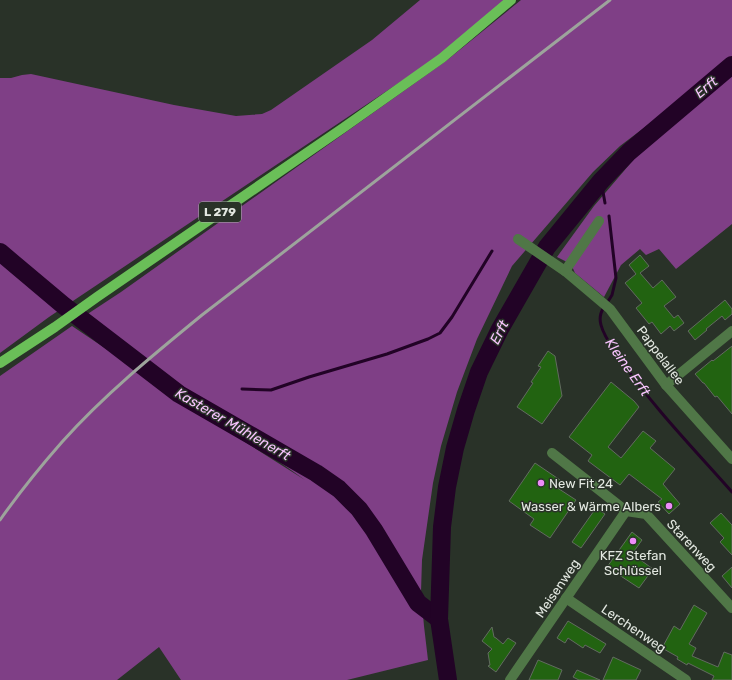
<svg xmlns="http://www.w3.org/2000/svg" width="732" height="680" font-family="Rubik,sans-serif">
<style>
.forest{fill:#7f3f86}
.lines{fill:none;stroke-linecap:round;stroke-linejoin:round}
.stream{stroke:#220326;stroke-width:3}
.river{stroke:#220326;stroke-width:18}
.building{fill:#226311;stroke:#626b60}
.street{stroke:#507747;stroke-width:10}
.primary{stroke:#6abf58;stroke-width:10}
.rail{stroke:#9da49c;stroke-width:3}
.poi-dot{fill:#ee8cf9;stroke:#293228;stroke-width:1.5}
.labels{text-anchor:middle;stroke-width:3;stroke-linejoin:round;paint-order:stroke}
.shield{fill:#293228;stroke:#abb1aa;stroke-width:1}
.shield-label{font-size:12px;font-weight:bold;fill:#e3e8e1}
.street-label{font-size:13px;fill:#e3e8e1;stroke:#293228}
.poi-label{font-size:13px;fill:#e3e8e1;stroke:#293228;text-anchor:start}
.water-label{font-size:14px;font-style:italic;fill:#f9c5ff;stroke:#293228}
</style>
<rect width="100%" height="100%" fill="#293228"/>
<!-- forest -->
<g class="forest">
<path d="M420 0H505L442 54 49 317 0 353V78H11L22 75 31 74 174 105 236 116 262 114 271 110 372 40Z"/>
<path d="M521 0H732V61L620 146 593 172 512 266 477 339 457 392 441 446 433 483 422 560 421 592 424 626 428 660 347 680H181L159 647 117 680H0V376L72 326 133 367 174 397 305 480 180 391 83 317 121 292 446 61Z"/>
<path d="M732 70V224L676 269 659 249 646 255 640 249 621 265 604 297 575 273 571 264 557 257 594 206 635 158Z"/>
</g>
<g class="lines">
<!-- stream -->
<g class="stream">
<path d="M601 181 605 203"/>
<path d="M607 303 612 295 616 278 609 216"/>
<path d="M604 307C600 313 599 318 601 325 604 337 613 348 620 359 653 407 694 449 732 492"/>
<path d="M242 389 271 390 309 377 387 354 428 339 440 333 452 317 492 251"/>
</g>
<!-- river -->
<g class="river">
<path d="M0 252 63 305 179 394 316 473 339 489 359 509 374 530 418 603 439 619"/>
<path d="M448 680 439 619 442 527 447 487 455 448 466 410 479 372 500 329 547 247 601 181 629 152 732 65"/>
</g>
</g>
<!-- building -->
<g class="building">
<path d="M640 255 649 266 640 273 653 288 662 280 676 297 664 306 674 318 678 315 684 323 674 331 670 326 661 334 652 322 649 324 636 308 642 303 625 283 636 274 629 265Z"/>
<path d="M725 300 732 309V314L725 320 722 316 706 329 707 330 695 340 688 331Z"/>
<path d="M732 346V414L717 396 715 397 704 383H703L695 374 712 360 713 361Z"/>
<path d="M548 351 555 356 562 396 542 424 517 407 533 383 531 382 541 367 538 366Z"/>
<path d="M611 382 634 401 639 407 608 447 621 458 643 431 656 441 650 448 675 469 663 484 680 504 669 514 658 502 662 499 629 474 620 485 588 461 592 455 569 437Z"/>
<path d="M535 463 560 480 556 487 576 500 550 538 530 525 534 519 509 501Z"/>
<path d="M596 508 605 514 581 548 572 542Z"/>
<path d="M721 513 732 525V555L720 542 724 538 710 523Z"/>
<path d="M632 532 642 540 632 554 653 569 639 588 607 567Z"/>
<path d="M732 567V588L722 576Z"/>
<path d="M694 605 707 613 689 644 696 648 692 656 718 667 724 652 732 655V680H712L714 676 688 663 687 665 677 659 678 657 662 648 674 626 680 630Z"/>
<path d="M568 621 606 644 600 653 585 645 583 648 568 638 565 643 557 638Z"/>
<path d="M492 627 494 637 496 638 503 644 508 638 516 643 496 672 488 666 490 665 488 653 492 649 482 641Z"/>
<path d="M613 657 641 670 636 680H603Z"/>
<path d="M538 660 562 670 558 680H529Z"/>
<path d="M577 670 600 680H579L573 677Z"/>
</g>
<g class="lines">
<!-- street -->
<g class="street">
<path d="M518 239 565 271 610 309 666 385 732 459"/>
<path d="M565 271 599 221"/>
<path d="M666 385 732 331"/>
<path d="M552 453 626 511 646 514 732 608"/>
<path d="M566 598 686 680"/>
<path d="M510 680 626 511"/>
</g>
<!-- primary -->
<path class="primary" d="M0 363 55 327 97 297 343 128 442 58 511 0"/>
<!-- rail -->
<path class="rail" d="M0 520C19 493 40 467 62 442 104 395 153 355 202 315L610 0"/>
</g>
<!-- markers -->
<g class="poi-dot">
<circle cx="541" cy="483" r="4"/>
<circle cx="669" cy="506" r="4"/>
<circle cx="633" cy="541" r="4"/>
</g>
<g class="labels">
<!-- shield labels -->
<rect class="shield" x="199" y="202" width="42" height="20" rx="3"/>
<g class="shield-label">
<text x="220" y="216">L 279</text>
</g>
<!-- street labels -->
<g class="street-label">
<text transform="translate(661 355) rotate(53)" y="5">Pappelallee</text>
<text transform="translate(692 545) rotate(47)" y="5">Starenweg</text>
<text transform="translate(557 588) rotate(-56)" y="5">Meisenweg</text>
<text transform="translate(634 628) rotate(34)" y="5">Lerchenweg</text>
</g>
<!-- poi labels -->
<g class="poi-label">
<text x="549" y="488">New Fit 24</text>
<text x="661" y="511" text-anchor="end">Wasser &amp; Wärme Albers</text>
<text x="633" y="560" text-anchor="middle">KFZ Stefan<tspan x="633" dy="15">Schlüssel</tspan></text>
</g>
<!-- water labels -->
<g class="water-label">
<text transform="translate(706 87) rotate(-40)" y="5">Erft</text>
<text transform="translate(499 332) rotate(-63)" y="5">Erft</text>
<text transform="translate(628 367) rotate(55)" y="5">Kleine Erft</text>
<text transform="translate(233 424) rotate(30)" y="5">Kasterer Mühlenerft</text>
</g>
</g>
</svg>
